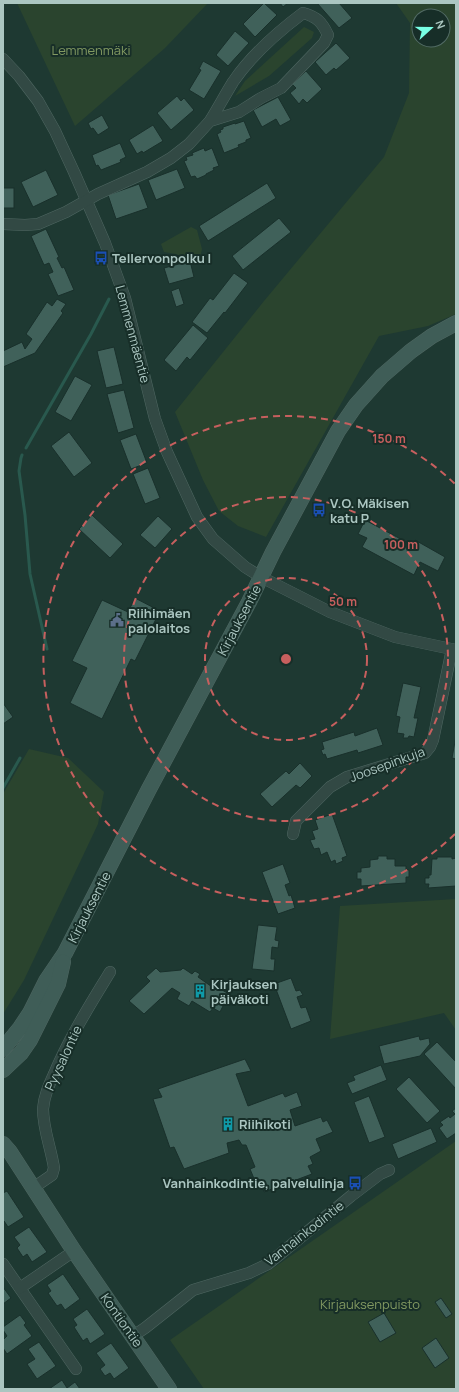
<svg xmlns="http://www.w3.org/2000/svg" width="459" height="1392" font-family="Manrope,sans-serif">
<style>
.green{fill:#2a442e;fill-rule:evenodd}
.lines{fill:none;stroke-linecap:round;stroke-linejoin:round}
.stream{stroke:#29594e;stroke-width:3}
.building{fill:#40615a;stroke:#19302b}
.street-casing{stroke:#4f6762;stroke-width:12}
.secondary-casing{stroke:#4f6762;stroke-width:16}
.street{stroke:#324944;stroke-width:11}
.secondary{stroke:#3f5d57;stroke-width:15}
.ring{fill:none;stroke:#c75f5e;stroke-width:2;stroke-dasharray:7 5}
.labels{text-anchor:middle;stroke-width:4;stroke-linejoin:round;paint-order:stroke}
.park-label{font-size:13px;fill:#829961;stroke:#172e28}
.poi-label{font-size:13px;font-weight:bold;fill:#abc6c1;stroke:#172e28;text-anchor:start}
.street-label{font-size:13px;fill:#abc6c1;stroke:#172e28}
.centre{fill:#c75f5e;stroke:#172e28;stroke-width:2}
.ring-label{font-size:12px;text-anchor:middle;font-weight:bold;fill:#c75f5e;stroke:#172e28;stroke-width:4;stroke-linejoin:round;paint-order:stroke}
</style>
<rect width="100%" height="100%" fill="#1e3932"/>
<!-- green -->
<g class="green">
<path d="M17 3H208L165 48 75 126Z"/>
<path d="M396 3H456V314L428 326 379 336 266 537 238 526 219 511 203 480 175 412 264 301 384 157 409 93 410 23ZM419 16H443V40H419Z"/>
<path d="M304 27 314 32 312 38 269 76 235 96 245 81Z"/>
<path d="M191 227 197 230 202 249 199 262H193L176 254 164 252 161 244Z"/>
<path d="M29 749 68 758 104 792 98 824 24 980 3 1014V794Z"/>
<path d="M456 899V1030L444 1013 330 1039 340 906Z"/>
<path d="M456 1141V1389H204L170 1340Z"/>
</g>
<g class="lines">
<!-- stream -->
<g class="stream">
<path d="M26 448 91 334 109 299"/>
<path d="M22 455 21 458 19 471 25 515 30 574 47 649"/>
<path d="M3 788 20 758"/>
</g>
</g>
<!-- building -->
<g class="building">
<path d="M264 3 277 15 255 37 243 24Z"/>
<path d="M280 3H288L283 7Z"/>
<path d="M317 3H339L352 18 339 28Z"/>
<path d="M235 31 249 43 228 66 216 55Z"/>
<path d="M336 43 350 58 336 70 334 68 326 75 315 62Z"/>
<path d="M203 61 221 71 204 99 189 90 201 70 199 69Z"/>
<path d="M306 71 322 89 307 103 303 99 299 104 290 93 296 88 292 84Z"/>
<path d="M177 96 181 101 184 98 194 110 171 130 157 113Z"/>
<path d="M278 97 291 120 280 126 276 119 262 127 253 110Z"/>
<path d="M102 115 109 128 98 135 93 128 91 129 88 123Z"/>
<path d="M244 121 251 138 246 140V142L238 145 239 147 224 153 217 134 221 132 220 130 223 129V127L235 123V124Z"/>
<path d="M153 125 163 141 143 153 142 151 137 154 129 140Z"/>
<path d="M120 143 126 157 120 160 121 162 101 170 98 165 96 166 92 155Z"/>
<path d="M204 148 205 151 212 148 219 166 213 168 214 170 206 174V175L197 179 195 176 191 177 184 161 187 160 186 157 193 155 192 153Z"/>
<path d="M177 169 185 188 156 200 148 180Z"/>
<path d="M46 170 58 195 33 207 21 182Z"/>
<path d="M267 183 276 198 208 241 199 226Z"/>
<path d="M139 184 148 208 116 219 108 195Z"/>
<rect x="3" y="188" width="11" height="20"/>
<path d="M279 218 291 232 243 270 232 256Z"/>
<path d="M46 229 59 257 57 258 62 268 64 267 74 290 58 296 48 274 53 272 49 263 44 265 31 236Z"/>
<path d="M190 261 194 277 169 284 164 268Z"/>
<path d="M234 273 248 283 225 313 224 312 207 333 192 322 210 298 213 300Z"/>
<path d="M179 288 184 304 176 307 171 291Z"/>
<path d="M57 299 66 304 61 311 63 313 35 353 3 367V351L22 342 25 349 32 339 26 334 47 302 52 306Z"/>
<path d="M193 325 208 338 190 360 187 357 176 371 164 360Z"/>
<path d="M114 347 123 384 106 388 97 351Z"/>
<path d="M75 376 92 385 71 421 55 412Z"/>
<path d="M124 390 134 428 118 433 107 394Z"/>
<path d="M69 432 92 463 74 477 51 446Z"/>
<path d="M136 434 147 463 131 469 120 440Z"/>
<path d="M148 468 160 498 145 504 133 474Z"/>
<path d="M92 515 123 544 110 558 79 529Z"/>
<path d="M158 516 172 529 155 548 140 535Z"/>
<path d="M365 520 412 545 415 540 445 557 438 571 420 562 414 575 362 547 367 538 358 534Z"/>
<path d="M135 598 160 611 135 661 131 659 102 719 70 703 87 668 72 661 102 600 128 612Z"/>
<path d="M403 683 421 687 414 718H418L414 737 409 736 408 738H403L404 734 397 733 400 717 396 716Z"/>
<path d="M3 703 13 717 3 724Z"/>
<path d="M377 728 383 745 358 753 357 750 327 759 325 754 323 755 321 750 324 749 322 742 354 732 355 736Z"/>
<path d="M456 736V759L452 758Z"/>
<path d="M300 763 312 776 300 788 296 785 272 807 260 794 286 771 289 774Z"/>
<path d="M332 814 347 856 342 858 343 861 336 864 335 860 331 862 327 852 321 855 319 848 314 849 310 840 315 839 312 831 318 829 315 820Z"/>
<path d="M378 856H387V859H395V866H406V870H409V877H406V883L361 886V879H357V872H361V868L370 867V860L378 859Z"/>
<path d="M437 857H452V859L456 858V886L428 888 429 884H425V878H429V875H431L432 859H437Z"/>
<path d="M283 864 290 883 285 885 289 896 291 895 295 908 278 914 262 872Z"/>
<path d="M258 925 277 927 275 940 279 941 278 948 272 947 271 959H275L274 971 252 969Z"/>
<path d="M156 968 160 972 181 970 183 968 192 974 195 971 200 974 198 977 215 989 217 987 229 994 220 1012 213 1008 210 1012 192 1001 189 1006 177 999 180 993 172 988 144 1014 129 1001 150 981 146 977Z"/>
<path d="M291 978 296 991 300 990 303 995 297 997 301 1008 306 1007 311 1021 291 1029 274 984Z"/>
<path d="M419 1036 420 1040 429 1038 430 1044 420 1056 384 1064 379 1046Z"/>
<path d="M437 1042 456 1062V1089L424 1054Z"/>
<path d="M245 1059 251 1071 236 1074 248 1106 283 1093 285 1097 297 1092 302 1106 290 1110 295 1126 321 1117 323 1122 327 1120 333 1132 316 1139 321 1151 310 1157 313 1164 308 1166 312 1174 264 1192 259 1179 255 1181 250 1169 255 1167 246 1145H242L239 1140 227 1143 229 1153 184 1169 174 1147 170 1148 153 1099 162 1097 158 1089Z"/>
<path d="M381 1065 387 1080 352 1094 347 1083 355 1080 353 1076Z"/>
<path d="M409 1077 440 1111 427 1123 396 1089Z"/>
<path d="M369 1096 385 1137 369 1143 354 1102Z"/>
<path d="M456 1108V1133L447 1139 439 1128 443 1125 440 1122 449 1116 450 1118 455 1114 452 1111Z"/>
<path d="M431 1128 437 1142 398 1159 392 1144Z"/>
<path d="M7 1191 24 1217 8 1227 4 1221 3 1222V1193Z"/>
<path d="M29 1227 47 1252 32 1262 27 1254 23 1257 17 1248 20 1245 14 1237Z"/>
<path d="M63 1274 80 1299 65 1310 61 1304 57 1306 48 1293 51 1291 47 1285Z"/>
<path d="M3 1287 11 1298 3 1304Z"/>
<path d="M441 1298 452 1314 446 1318 435 1302Z"/>
<path d="M87 1309 105 1334 90 1344 87 1338 83 1341 74 1327 77 1325 73 1319Z"/>
<path d="M384 1313 396 1333 380 1342 368 1322Z"/>
<path d="M20 1315 26 1323 24 1325 32 1336 7 1354 3 1348V1340L7 1336 3 1330V1327Z"/>
<path d="M436 1338 449 1358 435 1368 422 1348Z"/>
<path d="M39 1342 56 1366 37 1379 27 1364 35 1359 28 1349Z"/>
<path d="M111 1343 129 1368 114 1379 110 1373 105 1376 100 1369 105 1365 96 1353Z"/>
<path d="M62 1380 67 1388 75 1382 80 1389H49Z"/>
</g>
<g class="lines">
<!-- street casing -->
<g class="street-casing">
<g id="street">
<path d="M3 59 19 76 38 101 55 131 74 172 105 243 125 298 155 419 167 452 197 517 213 539 245 567 261 577 330 612 395 637 456 650"/>
<path d="M3 224 25 225 38 224 66 212 98 194 147 172 171 158 189 144 210 121 239 112 261 98 281 88 324 43 328 35C322 22 317 17 303 13 279 31 250 57 233 82 225 95 218 108 210 121"/>
<path d="M293 834 296 821 330 787 347 777 425 753 430 747 433 740 452 649"/>
<path d="M33 1188 52 1175 54 1168C51 1148 43 1129 43 1109 44 1096 49 1085 54 1074 69 1038 90 1005 110 972"/>
<path d="M3 1264 76 1369"/>
<path d="M20 1288 74 1251"/>
<path d="M133 1336 145 1328 193 1290 249 1273 268 1264 351 1196 380 1174 389 1170"/>
</g>
</g>
<!-- secondary casing -->
<g class="secondary-casing">
<g id="secondary">
<path d="M3 1049 20 1028 30 1013 46 981 65 953 149 789 249 602 273 552 338 431 356 405 382 376 411 351 432 336 456 323"/>
<path d="M3 1070 21 1053 30 1040 58 984 63 962"/>
<path d="M3 1144 10 1152 74 1251 169 1389"/>
</g>
</g>
<!-- street -->
<use href="#street" class="street"/>
<!-- secondary -->
<use href="#secondary" class="secondary"/>
</g>
<!-- distance rings -->
<g class="ring">
<circle cx="286" cy="659" r="81"/>
<circle cx="286" cy="659" r="162"/>
<path d="M455 834A243 243 0 1 1 455 484"/>
</g>
<!-- icons -->
<defs>
<g id="bus-bare" transform="scale(1.08)"><path d="M-5-6H5V4H4V6H2V4H-2V6H-4V4H-5ZM-3.5-4V0h7V-4ZM-3.5 1.2v1.5H-2V1.2ZM2 1.2v1.5H3.5V1.2Z" fill="#1a4fb4" stroke="#172e28" stroke-width="2.5" paint-order="stroke"/></g>
<g id="civic-bare" transform="scale(1.08)"><path d="M-.6-6.5H3V-4.5H.6V-3L4-1V1h2V6H-6V1h2V-1L-.6-3ZM-1.2 2.5V6h2.4V2.5Z" fill="#5c6f8a" stroke="#172e28" stroke-width="2.5" paint-order="stroke"/></g>
<g id="building-bare" transform="scale(1.08)"><path d="M-4-6H4V6H1V3H-1V6H-4ZM-2.5-4.3h1.7v1.8h-1.7ZM.8-4.3h1.7v1.8H.8ZM-2.5-1h1.7V.8h-1.7ZM.8-1h1.7V.8H.8Z" fill="#0f9aa8" stroke="#172e28" stroke-width="2.5" paint-order="stroke"/></g>
</defs>
<g fill-rule="evenodd">
<use href="#bus-bare" x="101" y="258"/>
<use href="#bus-bare" x="319" y="510"/>
<use href="#civic-bare" x="117" y="620"/>
<use href="#building-bare" x="200" y="991"/>
<use href="#building-bare" x="228" y="1124"/>
<use href="#bus-bare" x="355" y="1183"/>
</g>
<g class="labels">
<!-- park labels -->
<g class="park-label">
<text x="91" y="55">Lemmenmäki</text>
<text x="370" y="1309">Kirjauksenpuisto</text>
</g>
<!-- poi labels -->
<g class="poi-label">
<text x="112" y="263">Tellervonpolku I</text>
<text x="330" y="508">V.O. Mäkisen<tspan x="330" dy="15">katu P</tspan></text>
<text x="128" y="618">Riihimäen<tspan x="128" dy="15">palolaitos</tspan></text>
<text x="211" y="989">Kirjauksen<tspan x="211" dy="15">päiväkoti</tspan></text>
<text x="239" y="1129">Riihikoti</text>
<text x="344" y="1188" text-anchor="end">Vanhainkodintie, palvelulinja</text>
</g>
<!-- street labels -->
<g class="street-label">
<text transform="translate(133 334) rotate(75)" y="5">Lemmenmäentie</text>
<text transform="translate(239 620) rotate(-62)" y="5">Kirjauksentie</text>
<text transform="translate(387 764) rotate(-20)" y="5">Joosepinkuja</text>
<text transform="translate(89 907) rotate(-63)" y="5">Kirjauksentie</text>
<text transform="translate(63 1058) rotate(-65)" y="5">Pyysalontie</text>
<text transform="translate(304 1233) rotate(-38)" y="5">Vanhainkodintie</text>
<text transform="translate(122 1320) rotate(55)" y="5">Kontiontie</text>
</g>
</g>
<circle cx="286" cy="659" r="6" class="centre"/>
<g class="ring-label">
<text x="389" y="443">150 m</text>
<text x="401" y="549">100 m</text>
<text x="343" y="606">50 m</text>
</g>
<!-- border -->
<rect width="459" height="1392" fill="none" stroke="#abc6c1" stroke-width="8"/>
<!-- north arrow -->
<g transform="translate(431 28) rotate(69)"><circle r="19" fill="#172e28" stroke="#526b65"/>
<path d="M0-3L7 15L0 10L-7 15Z" fill="#78ffe4"/>
<text y="-6" font-size="11" font-weight="bold" text-anchor="middle" fill="#abc6c1">N</text>
</g>
</svg>
